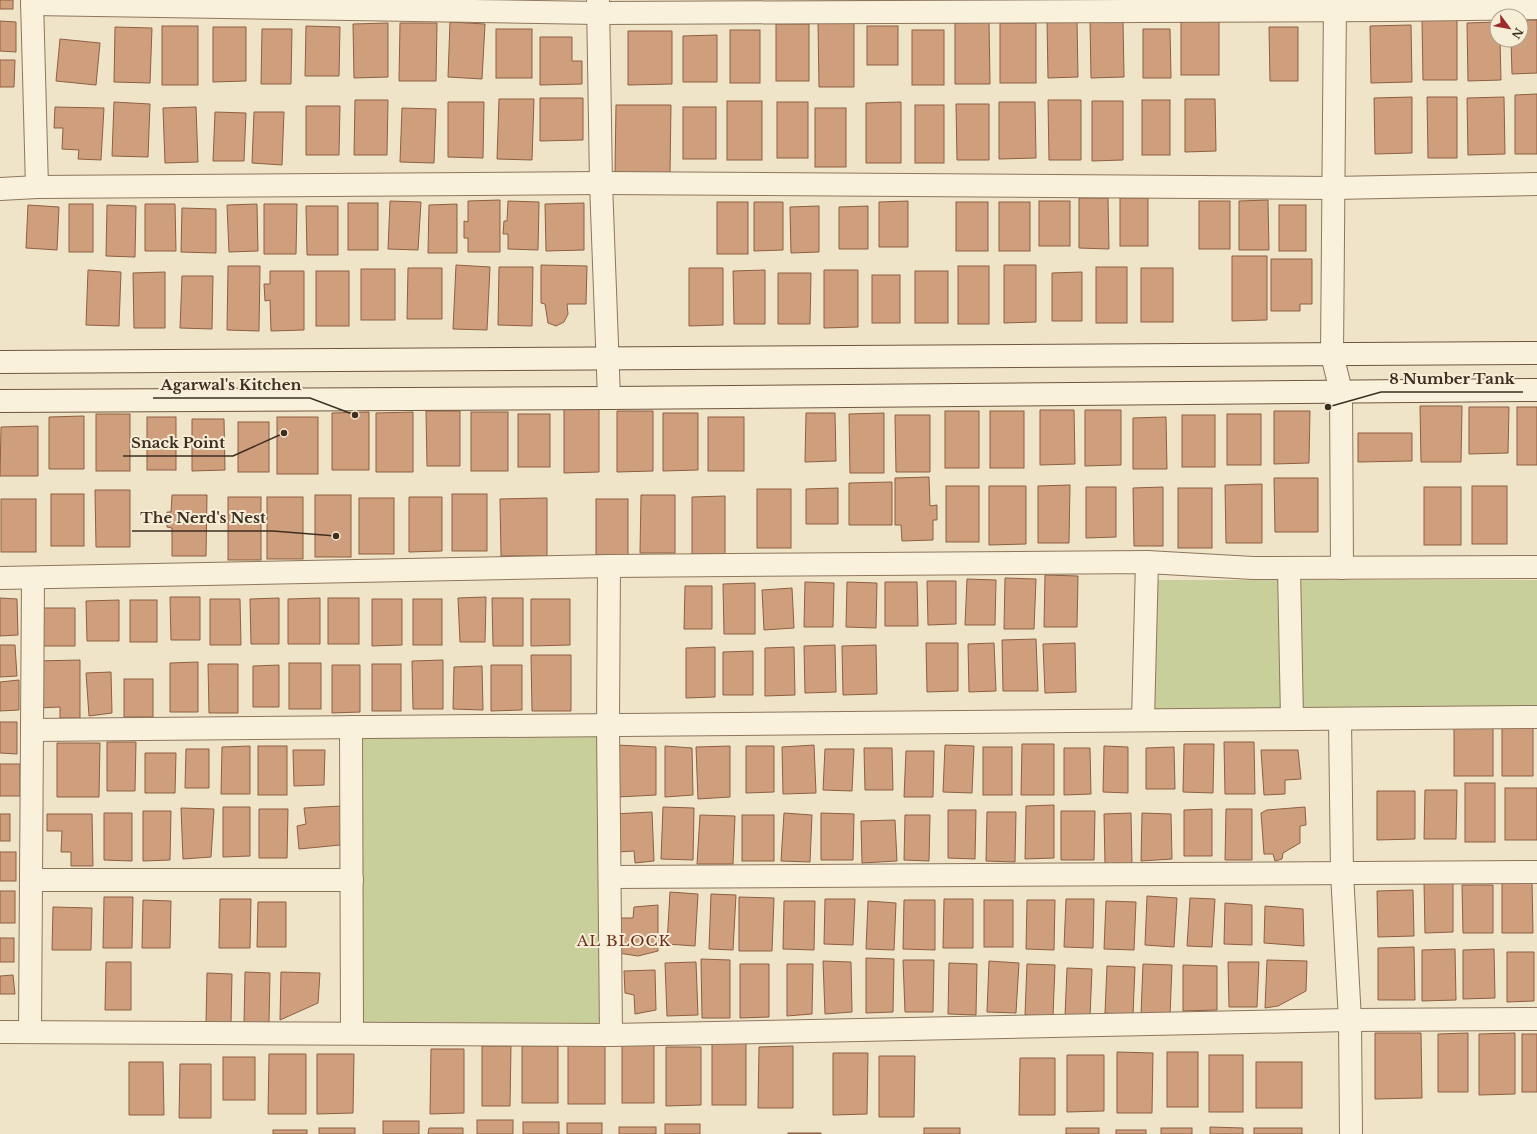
<svg xmlns="http://www.w3.org/2000/svg" width="1537" height="1134" font-family="'Libre Baskerville',serif">
<style>
.green{fill:#c9cf9b}
.building{fill:#cf9f7d;stroke:#8d5f41}
.lines{fill:none;stroke-linecap:round;stroke-linejoin:round}
.street-casing{stroke:#8d765c;stroke-width:24}
.secondary-casing{stroke:#6f573f;stroke-width:24}
.street{stroke:#faf1dc;stroke-width:22}
.secondary{stroke:#faf1dc;stroke-width:22}
.labels{text-anchor:middle;stroke-width:4;stroke-linejoin:round;paint-order:stroke}
.neighbourhood-label{font-size:15px;letter-spacing:1px;fill:#6b2e1e;stroke:#f7eed8}
.leader{fill:none;stroke:#3d2e20;stroke-width:1.5}
.callout-dot{fill:#3d2e20;stroke:#f7eed8;stroke-width:1.5}
.callout-label{font-size:15px;text-anchor:middle;font-weight:bold;fill:#3d2e20;stroke:#f7eed8;stroke-width:4;stroke-linejoin:round;paint-order:stroke}
</style>
<rect width="100%" height="100%" fill="#f0e4c8"/>
<!-- green -->
<g class="green">
<path d="M1153 580H1537V709L1150 710Z"/>
<path d="M362 733 600 735 602 1024 358 1022Z"/>
</g>
<!-- building -->
<g class="building">
<rect x="0" y="0" width="13" height="9"/>
<path d="M1457 19V80H1423L1422 20Z"/>
<path d="M1090 20H1123L1124 77 1091 78Z"/>
<path d="M1521 20H1537V73L1512 74 1511 40H1521Z"/>
<path d="M0 21 16 22V52L0 51Z"/>
<path d="M1047 21H1077L1078 77 1048 78Z"/>
<rect x="1181" y="21" width="38" height="54"/>
<path d="M450 22 485 24 482 79 448 77Z"/>
<path d="M818 22H854V87H819Z"/>
<path d="M989 22 990 84H955V23Z"/>
<path d="M1497 22V40H1500L1501 80 1468 81 1467 23Z"/>
<path d="M388 23V77L354 78 353 24Z"/>
<path d="M400 23H437L436 81H399Z"/>
<rect x="1000" y="23" width="36" height="60"/>
<rect x="776" y="24" width="33" height="57"/>
<path d="M1411 25 1412 82 1371 83 1370 26Z"/>
<rect x="162" y="26" width="36" height="59"/>
<path d="M306 26 340 27 339 76H305Z"/>
<rect x="867" y="26" width="31" height="39"/>
<path d="M115 27 152 28 150 83 114 82Z"/>
<path d="M213 27H246V81L213 82Z"/>
<path d="M1269 27H1298V81H1270Z"/>
<path d="M262 29H292L291 84H261Z"/>
<rect x="496" y="29" width="36" height="49"/>
<path d="M1143 29H1170L1171 78H1143Z"/>
<rect x="730" y="30" width="30" height="53"/>
<rect x="912" y="30" width="32" height="55"/>
<path d="M628 31H672V84L628 85Z"/>
<path d="M717 35V82H683V36Z"/>
<path d="M540 37H572V61H582V84L540 85Z"/>
<path d="M60 39 100 43 96 85 56 81Z"/>
<path d="M0 60H15L14 87H0Z"/>
<path d="M1537 94V154H1515V95Z"/>
<path d="M1412 97V153L1375 154 1374 98Z"/>
<path d="M1427 97H1457V158H1428Z"/>
<path d="M1504 97 1505 154 1468 155 1467 98Z"/>
<path d="M540 98H583V140L540 141Z"/>
<path d="M499 99H534L532 160 497 159Z"/>
<path d="M1185 99H1215L1216 151 1185 152Z"/>
<path d="M355 100H388L387 155H354Z"/>
<path d="M1048 100H1081V160H1049Z"/>
<rect x="1142" y="100" width="28" height="55"/>
<rect x="727" y="101" width="35" height="59"/>
<path d="M1092 101H1123V160L1092 161Z"/>
<path d="M114 102 150 104 148 157 112 156Z"/>
<path d="M448 102H484L483 158 448 157Z"/>
<rect x="777" y="102" width="31" height="56"/>
<path d="M901 102V163H866V103Z"/>
<path d="M999 102H1035L1036 158 999 159Z"/>
<path d="M956 104H989V160H957Z"/>
<path d="M616 105H671L670 173 615 172Z"/>
<rect x="915" y="105" width="29" height="58"/>
<path d="M306 106H340L339 155H306Z"/>
<path d="M55 107 104 108 101 160 78 159 79 150 62 149 63 128H54Z"/>
<path d="M196 107 198 162 165 163 163 108Z"/>
<rect x="683" y="107" width="33" height="52"/>
<path d="M402 108 436 109 434 163 400 162Z"/>
<rect x="815" y="108" width="31" height="59"/>
<path d="M215 112 246 113 244 161H213Z"/>
<path d="M254 112H284L282 165 252 163Z"/>
<path d="M1079 198H1108L1109 249 1079 248Z"/>
<rect x="1120" y="198" width="28" height="48"/>
<path d="M500 200V252H468V238H464V221L468 222V201Z"/>
<path d="M1268 200 1269 250H1239V201Z"/>
<path d="M390 201 421 202 418 250 388 249Z"/>
<path d="M508 201 539 202 538 250 508 249V234H503L504 221H507Z"/>
<path d="M908 201V247H879V202Z"/>
<rect x="1039" y="201" width="31" height="45"/>
<rect x="1199" y="201" width="31" height="48"/>
<rect x="717" y="202" width="31" height="52"/>
<path d="M754 202H783V250L754 251Z"/>
<rect x="956" y="202" width="32" height="49"/>
<rect x="999" y="202" width="31" height="49"/>
<rect x="348" y="203" width="30" height="47"/>
<path d="M584 203V250L546 251 545 204Z"/>
<rect x="69" y="204" width="24" height="48"/>
<path d="M145 204H175L176 251H145Z"/>
<path d="M257 204 258 251 229 252 227 205Z"/>
<path d="M264 204H297L296 254H264Z"/>
<path d="M457 204V253H428L429 205Z"/>
<path d="M28 205 59 207 57 250 26 248Z"/>
<path d="M107 205 136 206 135 257 106 256Z"/>
<rect x="1279" y="205" width="27" height="46"/>
<path d="M306 206H338V255H307Z"/>
<path d="M819 206V252L791 253 790 207Z"/>
<path d="M868 206V249H839V207Z"/>
<path d="M182 208 216 209V253L181 252Z"/>
<path d="M1232 256H1267V320L1232 321Z"/>
<path d="M1271 259H1312V304H1300V311H1271Z"/>
<path d="M456 265 490 267 487 330 453 329Z"/>
<path d="M541 265 587 266 586 304H567L568 314 564 322 556 326 548 323 545 304 541 303Z"/>
<path d="M1004 265H1036V322L1004 323Z"/>
<path d="M228 266H260L259 331 227 330Z"/>
<rect x="958" y="266" width="31" height="58"/>
<path d="M499 267H533L532 326 498 325Z"/>
<rect x="1096" y="267" width="31" height="56"/>
<path d="M408 268H442V319H407Z"/>
<path d="M689 268H723V325L689 326Z"/>
<rect x="1141" y="268" width="32" height="54"/>
<rect x="361" y="269" width="34" height="51"/>
<path d="M88 270 121 272 119 326 86 325Z"/>
<path d="M765 270V324H734L733 271Z"/>
<path d="M824 270H858V327L824 328Z"/>
<path d="M270 271H304V330L271 331 270 300 265 301 264 284H270Z"/>
<rect x="316" y="271" width="33" height="55"/>
<rect x="915" y="271" width="33" height="52"/>
<path d="M165 272V328H134L133 273Z"/>
<path d="M1082 272V321H1052V273Z"/>
<path d="M778 273H811L810 324H778Z"/>
<rect x="872" y="275" width="28" height="48"/>
<path d="M182 276H213L212 329 180 328Z"/>
<path d="M1420 406H1462L1461 462H1421Z"/>
<path d="M1469 407H1509L1508 453 1469 454Z"/>
<rect x="1517" y="407" width="20" height="58"/>
<path d="M564 409H599V472L564 473Z"/>
<path d="M1040 410H1074L1075 464 1040 465Z"/>
<path d="M1085 410H1121V465L1085 466Z"/>
<path d="M426 411H460V466H427Z"/>
<path d="M617 411H653V471L617 472Z"/>
<rect x="945" y="411" width="34" height="57"/>
<rect x="990" y="411" width="34" height="57"/>
<path d="M1274 411H1310L1309 463 1274 464Z"/>
<path d="M369 412V470H332V413Z"/>
<path d="M413 412V472H376V413Z"/>
<rect x="471" y="412" width="37" height="59"/>
<path d="M663 413H698V470L663 471Z"/>
<path d="M806 413H835L836 461 805 462Z"/>
<path d="M884 413V473H850L849 414Z"/>
<rect x="96" y="414" width="34" height="57"/>
<rect x="518" y="414" width="32" height="53"/>
<rect x="1227" y="414" width="34" height="51"/>
<path d="M895 415H930V472H896Z"/>
<rect x="1182" y="415" width="33" height="52"/>
<path d="M84 416V469H49V417Z"/>
<rect x="147" y="417" width="29" height="53"/>
<rect x="277" y="417" width="41" height="57"/>
<rect x="708" y="417" width="36" height="54"/>
<path d="M1166 417 1167 469H1133V418Z"/>
<path d="M192 419H224L225 470 192 471Z"/>
<rect x="238" y="422" width="31" height="50"/>
<path d="M38 426V476H0L1 427Z"/>
<path d="M1358 433H1412V461L1358 462Z"/>
<path d="M929 477 930 506 937 505V520H933V540L902 541 901 525H895V478Z"/>
<path d="M1274 478H1318V532H1275Z"/>
<path d="M892 482V525H849V483Z"/>
<path d="M1262 484V543H1226L1225 485Z"/>
<path d="M1070 485 1069 543H1038V486Z"/>
<rect x="946" y="486" width="33" height="56"/>
<path d="M989 486H1026V544L989 545Z"/>
<rect x="1472" y="486" width="35" height="58"/>
<path d="M1086 487H1116V537L1086 538Z"/>
<path d="M1163 487V546H1134L1133 488Z"/>
<rect x="1424" y="487" width="37" height="58"/>
<path d="M838 488V524H806V489Z"/>
<rect x="1178" y="488" width="34" height="60"/>
<rect x="757" y="489" width="34" height="59"/>
<path d="M95 490H130V547H96Z"/>
<rect x="51" y="494" width="33" height="52"/>
<rect x="452" y="494" width="35" height="57"/>
<path d="M172 495H207L206 556H172V528L167 527V512H171Z"/>
<rect x="315" y="495" width="36" height="62"/>
<path d="M641 495H675V553H640Z"/>
<path d="M725 496V554H692V497Z"/>
<rect x="228" y="497" width="33" height="63"/>
<rect x="267" y="497" width="36" height="62"/>
<path d="M409 497H442V551L409 552Z"/>
<rect x="359" y="498" width="35" height="56"/>
<path d="M547 498V556H501L500 499Z"/>
<rect x="1" y="499" width="35" height="53"/>
<rect x="596" y="499" width="32" height="56"/>
<path d="M1045 575 1078 576 1077 627H1044Z"/>
<path d="M1005 578 1036 579 1034 629H1004Z"/>
<path d="M967 579 996 580 995 625H965Z"/>
<path d="M927 581H956V624L928 625Z"/>
<path d="M805 582 834 583 833 627H804Z"/>
<path d="M847 582 877 583 876 628 846 627Z"/>
<path d="M885 582H917L918 626H885Z"/>
<path d="M755 583V634H724L723 584Z"/>
<path d="M685 586H712V629H684Z"/>
<path d="M792 588 794 628 764 630 762 590Z"/>
<path d="M170 597H200V640H171Z"/>
<path d="M486 597 485 642H460L458 598Z"/>
<path d="M0 598 17 599 18 635 0 636Z"/>
<path d="M279 598V644H251L250 599Z"/>
<path d="M320 598V644H288V599Z"/>
<rect x="328" y="598" width="31" height="46"/>
<path d="M492 598H523V646H493Z"/>
<path d="M210 599H240L241 645H210Z"/>
<path d="M372 599H402V645L372 646Z"/>
<rect x="413" y="599" width="29" height="46"/>
<path d="M531 599H570V645L531 646Z"/>
<path d="M119 600V641H87L86 601Z"/>
<rect x="130" y="600" width="27" height="42"/>
<path d="M40 608H75V646H41Z"/>
<path d="M1036 639 1038 691H1003L1002 640Z"/>
<path d="M926 643H958V691L927 692Z"/>
<path d="M994 643 996 691 969 692 968 644Z"/>
<path d="M1075 643 1076 692 1045 693 1043 644Z"/>
<path d="M0 645H15L17 676 0 677Z"/>
<path d="M835 645 836 692 805 693 804 646Z"/>
<path d="M876 645 877 694 843 695 842 646Z"/>
<path d="M715 647V697L686 698V648Z"/>
<path d="M794 647 795 695 765 696V648Z"/>
<path d="M753 651V695H723V652Z"/>
<path d="M531 655H571V711H532Z"/>
<path d="M80 660V718H60V707L37 708 36 661Z"/>
<path d="M443 660V709H413L412 661Z"/>
<path d="M198 662V712H170V663Z"/>
<rect x="289" y="663" width="32" height="46"/>
<path d="M208 664H238V713H209Z"/>
<rect x="372" y="664" width="29" height="47"/>
<path d="M279 665V707H253V666Z"/>
<path d="M332 665H360V712L332 713Z"/>
<path d="M491 665H522V710L491 711Z"/>
<path d="M482 666 483 710 453 709 454 667Z"/>
<path d="M111 672 112 713 89 716 86 673Z"/>
<rect x="124" y="679" width="29" height="38"/>
<path d="M19 680V710L0 711V682Z"/>
<path d="M0 722H17V754L0 753Z"/>
<rect x="1454" y="722" width="39" height="54"/>
<path d="M1533 722V776H1502V723Z"/>
<path d="M107 742H136L135 791H107Z"/>
<path d="M1224 742H1254L1255 794H1225Z"/>
<path d="M57 743H100L99 797H57Z"/>
<path d="M1022 744H1054V795H1021Z"/>
<path d="M1184 744H1214L1213 793 1183 792Z"/>
<path d="M617 745 656 747V795L618 797Z"/>
<path d="M814 745 816 793 783 794 782 747Z"/>
<path d="M945 745 974 746 972 793 943 792Z"/>
<path d="M250 746V794H221L222 747Z"/>
<rect x="258" y="746" width="29" height="49"/>
<path d="M665 746 692 748 693 795 665 797Z"/>
<path d="M730 746V797L698 799 696 747Z"/>
<path d="M746 746H774V792L746 793Z"/>
<path d="M1104 746 1128 747V793L1103 792Z"/>
<rect x="983" y="747" width="29" height="48"/>
<path d="M1174 747 1175 789H1146V748Z"/>
<path d="M864 748H892L893 790H865Z"/>
<path d="M1064 748H1090L1091 794 1064 795Z"/>
<path d="M186 749H209V788H185Z"/>
<path d="M825 749H854L852 791 823 790Z"/>
<path d="M293 750H325L324 785 294 786Z"/>
<path d="M1261 750H1298L1301 779 1285 780V794L1264 795Z"/>
<path d="M906 751H934L933 797H904Z"/>
<path d="M145 753H176L175 793H145Z"/>
<rect x="0" y="764" width="20" height="32"/>
<rect x="1465" y="783" width="30" height="59"/>
<rect x="1505" y="788" width="32" height="52"/>
<path d="M1425 790H1457L1456 839H1424Z"/>
<path d="M1377 791H1415V839L1377 840Z"/>
<path d="M1054 805V858L1025 859 1026 806Z"/>
<path d="M341 806 340 845 299 849 297 826 306 824 304 808Z"/>
<path d="M223 807H250V856L223 857Z"/>
<path d="M663 807 694 808 693 860 661 859Z"/>
<path d="M1305 807 1306 825 1300 826V843L1283 853 1282 859 1275 861 1273 854H1264L1261 813 1267 810Z"/>
<path d="M181 808 214 809 211 857 183 859Z"/>
<path d="M259 809H288L287 858H259Z"/>
<path d="M1212 809V856H1184V810Z"/>
<path d="M1226 809H1252V860H1225Z"/>
<path d="M948 810H976L975 859 948 858Z"/>
<path d="M143 811H171L170 860 143 861Z"/>
<path d="M1061 811H1095L1094 860H1061Z"/>
<path d="M652 812 654 861 635 863 634 851 618 852 613 814Z"/>
<path d="M987 812H1016L1015 862 986 861Z"/>
<path d="M104 813H132V861L104 860Z"/>
<path d="M784 813 812 815 810 862 781 861Z"/>
<path d="M821 813 854 814 853 860H821Z"/>
<path d="M1131 813 1132 864 1105 865 1104 814Z"/>
<path d="M1142 813 1171 814 1172 859 1141 861Z"/>
<rect x="0" y="814" width="10" height="27"/>
<path d="M47 814H92L93 866H71V852H61L62 831H47Z"/>
<path d="M700 815 735 816 733 864H697Z"/>
<rect x="742" y="815" width="32" height="46"/>
<path d="M905 815H930L929 861 904 860Z"/>
<path d="M895 820 897 861 862 863 861 821Z"/>
<rect x="0" y="852" width="16" height="29"/>
<path d="M1532 881 1533 933H1502V882Z"/>
<path d="M1424 882H1453V932L1425 933Z"/>
<path d="M1462 885H1493V933H1463Z"/>
<path d="M1413 890 1414 936 1378 937 1377 891Z"/>
<rect x="0" y="891" width="15" height="32"/>
<path d="M670 892 698 894 695 946 667 944Z"/>
<path d="M711 894 736 895 733 950 709 949Z"/>
<path d="M1147 896 1177 898 1174 947 1145 945Z"/>
<path d="M104 897H133L132 948H103Z"/>
<path d="M739 897 774 898 772 951H739Z"/>
<path d="M1190 898 1215 899 1212 947 1187 946Z"/>
<path d="M220 899H251L250 948H219Z"/>
<path d="M825 899H855L853 945 824 944Z"/>
<path d="M944 899H973V948H943Z"/>
<path d="M1066 899H1094L1093 948 1064 947Z"/>
<path d="M143 900 171 901 170 948H142Z"/>
<path d="M904 900H935V950L903 949Z"/>
<rect x="984" y="900" width="29" height="47"/>
<path d="M1027 900H1055L1054 950 1026 949Z"/>
<path d="M784 901H815L814 950 783 949Z"/>
<path d="M868 901 896 903 894 950 866 949Z"/>
<path d="M1106 901 1136 902 1134 950 1104 949Z"/>
<path d="M258 902H286V947H257Z"/>
<path d="M1225 903 1252 905V945L1224 944Z"/>
<path d="M658 905V951L638 956 611 952 618 918H633L634 907Z"/>
<path d="M1265 906 1303 909 1304 946 1264 943Z"/>
<path d="M53 907 92 908 91 950H52Z"/>
<rect x="0" y="938" width="14" height="24"/>
<path d="M1414 947 1415 1000H1378V948Z"/>
<path d="M1455 949 1456 1000 1422 1001V950Z"/>
<path d="M1494 949 1495 998 1463 999V950Z"/>
<path d="M1507 952H1534V1001L1507 1002Z"/>
<path d="M866 958 894 959 893 1012 866 1013Z"/>
<path d="M701 959 730 960V1018H702Z"/>
<path d="M903 960H934L933 1012H905Z"/>
<path d="M1267 960 1307 961 1306 991 1278 1006 1265 1008Z"/>
<path d="M823 961 851 962 852 1012 825 1014Z"/>
<path d="M989 961 1019 963 1016 1013 987 1012Z"/>
<path d="M106 962H131V1010H105Z"/>
<path d="M696 962 698 1015 667 1016 665 963Z"/>
<path d="M1228 962H1259L1257 1007H1229Z"/>
<path d="M949 963 977 964 976 1015 948 1014Z"/>
<path d="M740 964H769V1017L740 1018Z"/>
<path d="M787 964H813L812 1014 787 1016Z"/>
<path d="M1027 964 1055 965 1053 1016 1025 1015Z"/>
<path d="M1143 964 1172 965 1170 1016 1141 1015Z"/>
<path d="M1183 965 1217 966V1010L1183 1011Z"/>
<path d="M1107 966 1135 967 1133 1015 1105 1013Z"/>
<path d="M1067 968 1092 969 1090 1017 1065 1016Z"/>
<path d="M655 970 656 1010 635 1014 634 995 625 993 624 971Z"/>
<path d="M245 972 270 973 269 1023H244Z"/>
<path d="M281 972 320 973 318 1003 280 1020Z"/>
<path d="M207 973 232 974 231 1024H206Z"/>
<path d="M13 975 15 994H0V976Z"/>
<path d="M1375 1033H1421L1422 1098 1375 1099Z"/>
<path d="M1468 1033V1092H1438V1034Z"/>
<path d="M1515 1033V1094L1479 1095V1034Z"/>
<rect x="1522" y="1034" width="15" height="58"/>
<rect x="712" y="1042" width="34" height="63"/>
<rect x="568" y="1044" width="37" height="60"/>
<rect x="622" y="1044" width="32" height="59"/>
<path d="M482 1046H511L510 1106H482Z"/>
<rect x="522" y="1046" width="36" height="57"/>
<path d="M793 1046V1108H758L759 1047Z"/>
<path d="M666 1047H701V1105L666 1106Z"/>
<path d="M431 1049H464V1113L430 1114Z"/>
<path d="M1117 1052 1153 1053 1152 1113H1117Z"/>
<rect x="1167" y="1052" width="31" height="55"/>
<path d="M833 1053H868L867 1114 833 1115Z"/>
<path d="M269 1054H306V1114H268Z"/>
<path d="M317 1054H354L353 1113 317 1114Z"/>
<path d="M1067 1055H1104V1111L1067 1112Z"/>
<rect x="1209" y="1055" width="34" height="57"/>
<path d="M879 1056H915L914 1117H879Z"/>
<rect x="223" y="1057" width="32" height="43"/>
<path d="M1020 1058H1055V1115H1019Z"/>
<path d="M129 1062H163L164 1115H129Z"/>
<rect x="1256" y="1062" width="46" height="46"/>
<path d="M180 1064H211V1118H179Z"/>
<rect x="477" y="1120" width="36" height="14"/>
<rect x="383" y="1121" width="36" height="13"/>
<rect x="523" y="1122" width="36" height="12"/>
<rect x="567" y="1123" width="35" height="11"/>
<rect x="665" y="1124" width="35" height="10"/>
<rect x="619" y="1127" width="37" height="7"/>
<path d="M1210 1127 1243 1128V1134H1210Z"/>
<rect x="319" y="1128" width="36" height="6"/>
<path d="M429 1128H463V1134H428Z"/>
<rect x="924" y="1128" width="36" height="6"/>
<rect x="1066" y="1128" width="33" height="6"/>
<rect x="1161" y="1128" width="31" height="6"/>
<rect x="1254" y="1128" width="48" height="6"/>
<rect x="273" y="1130" width="34" height="4"/>
<rect x="1116" y="1130" width="30" height="4"/>
<rect x="788" y="1133" width="33" height="1"/>
</g>
<g class="lines">
<!-- street casing -->
<g class="street-casing">
<g id="street">
<path d="M32 0 37 187"/>
<path d="M598 0 601 183 609 398"/>
<path d="M1335 0 1332 355 1341 391 1342 568"/>
<path d="M32 4 598 13 1392 10 1537 8"/>
<path d="M0 189 37 187 601 183 1333 188 1537 184"/>
<path d="M609 566 608 725 611 1035"/>
<path d="M1289 568 1292 719"/>
<path d="M0 578 609 566 1147 562 1253 568 1537 567"/>
<path d="M1143 720 1147 562"/>
<path d="M1340 720 1342 873 1350 1020 1351 1134"/>
<path d="M351 727 352 1033"/>
<path d="M32 730 1537 717"/>
<path d="M610 877 1537 872"/>
<path d="M32 880H352"/>
<path d="M30 1031 33 578"/>
<path d="M0 1032 611 1035 1350 1020 1537 1019"/>
</g>
</g>
<!-- secondary casing -->
<g class="secondary-casing">
<g id="secondary">
<path d="M0 362 1537 353"/>
<path d="M0 401 609 398 1537 390"/>
</g>
</g>
<!-- street -->
<use href="#street" class="street"/>
<!-- secondary -->
<use href="#secondary" class="secondary"/>
</g>
<g class="labels">
<!-- neighbourhood labels -->
<g class="neighbourhood-label">
<text x="624" y="946">AL BLOCK</text>
</g>
</g>
<!-- callouts -->
<path class="leader" d="M1328 407L1381 392H1523M355 415L310 398H153M284 433L233 456H123M336 536L273 531H132"/>
<g class="callout-dot">
<circle cx="1328" cy="407" r="4"/>
<circle cx="355" cy="415" r="4"/>
<circle cx="284" cy="433" r="4"/>
<circle cx="336" cy="536" r="4"/>
</g>
<g class="callout-label">
<text x="1452" y="384">8 Number Tank</text>
<text x="231" y="390">Agarwal's Kitchen</text>
<text x="178" y="448">Snack Point</text>
<text x="203" y="523">The Nerd's Nest</text>
</g>
<!-- north arrow -->
<g transform="translate(1509 28) rotate(122)"><circle r="19" fill="#f7eed8" stroke="#ada18e"/>
<path d="M0-3L7 15L0 10L-7 15Z" fill="#9e2a2b"/>
<text y="-6" font-size="11" font-weight="bold" text-anchor="middle" fill="#3d2e20">N</text>
</g>
</svg>
